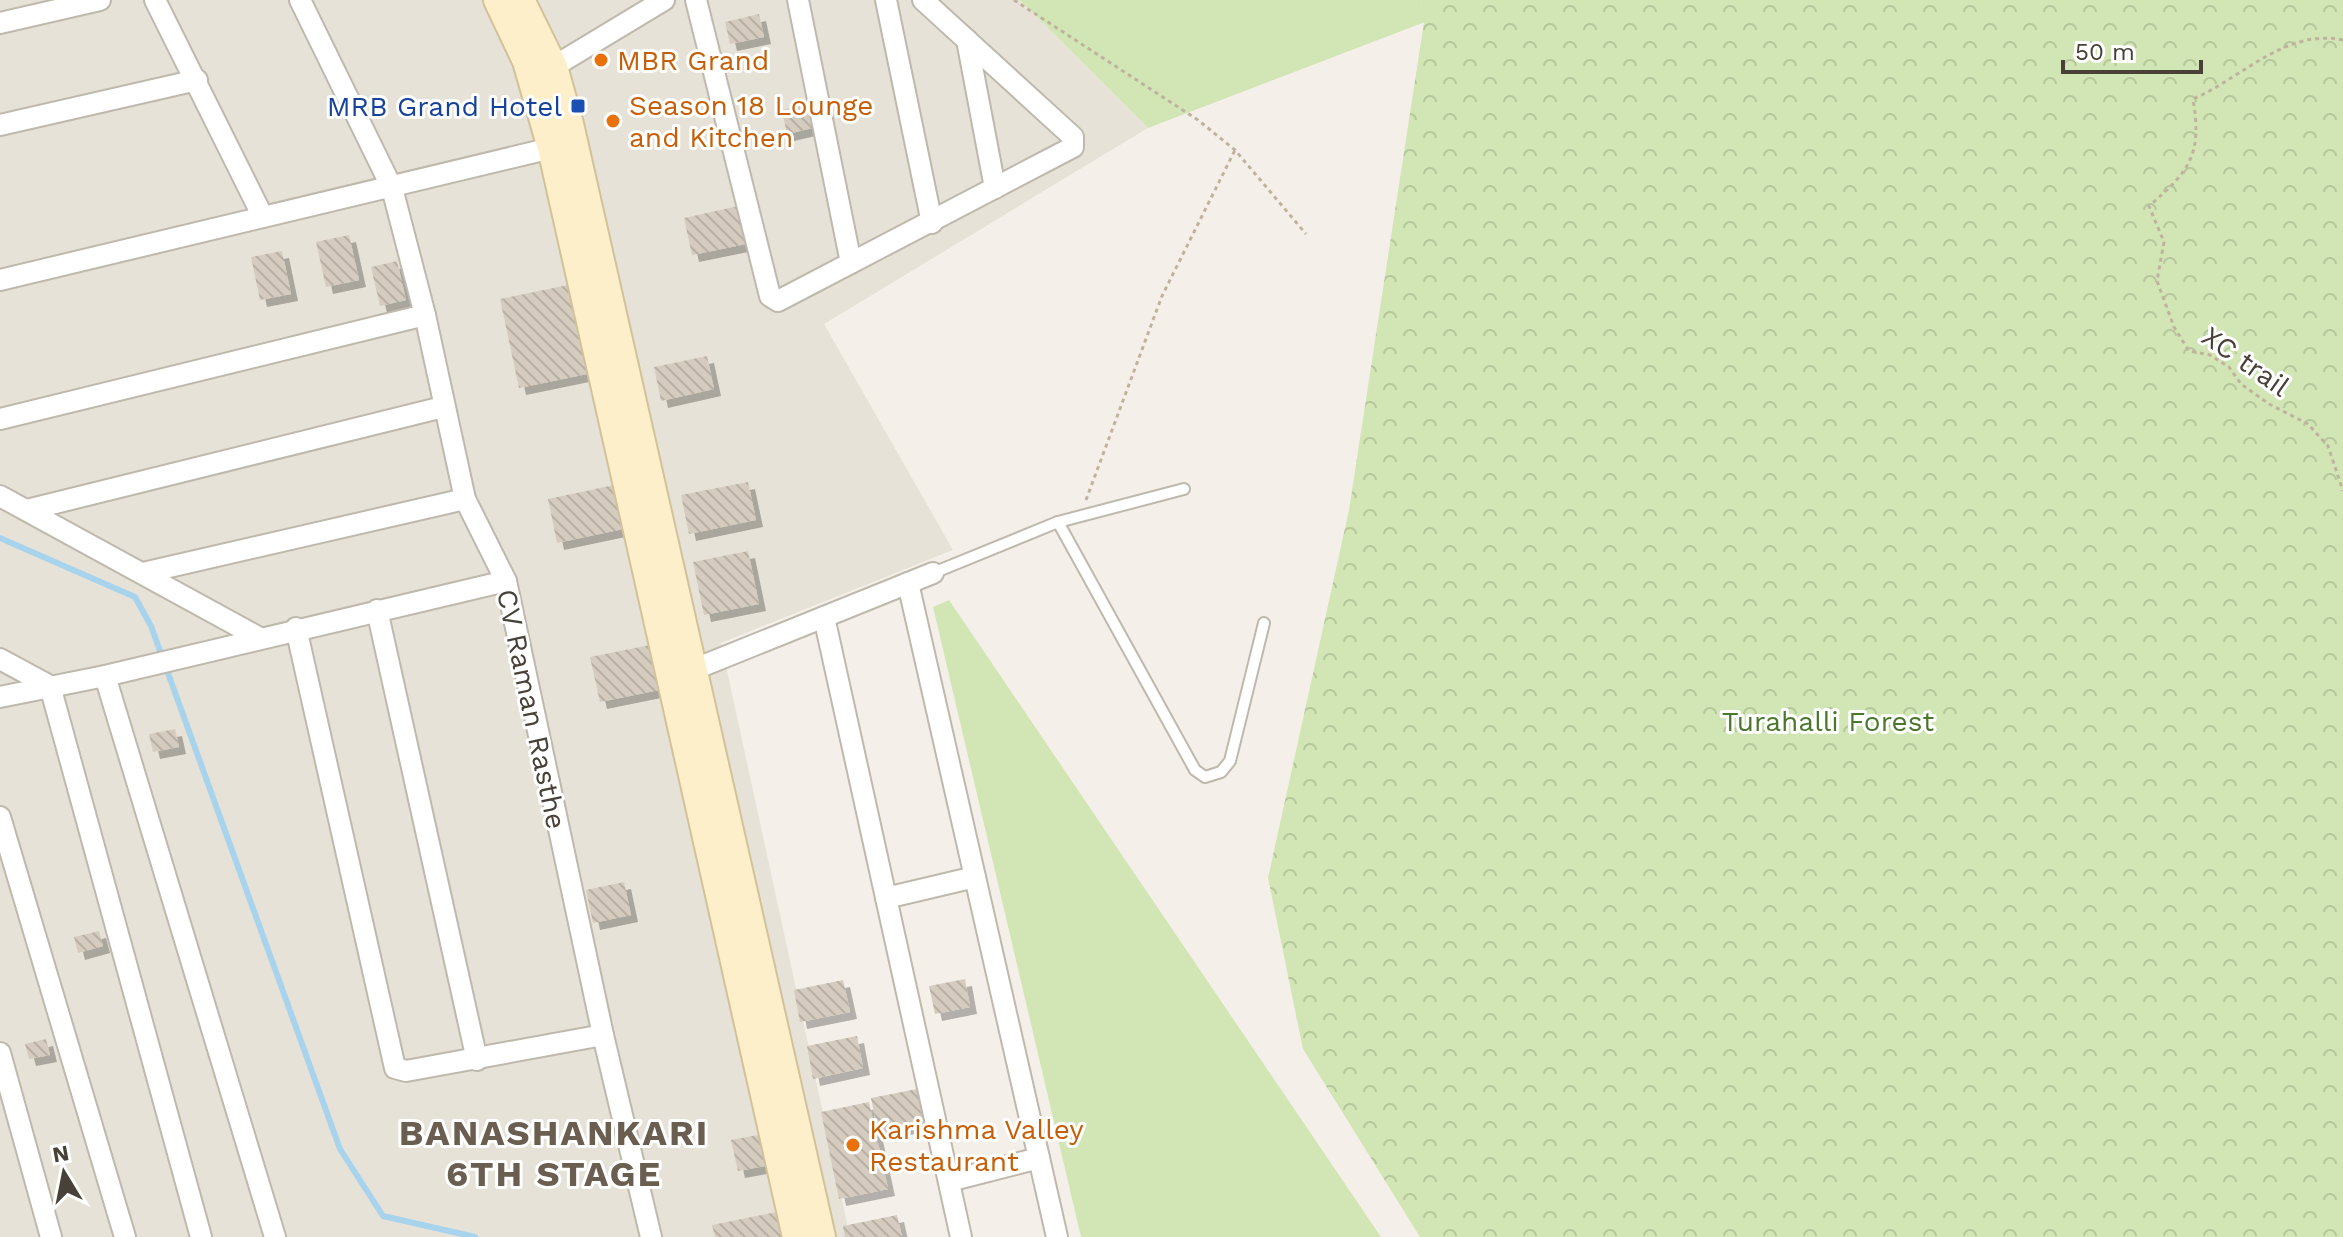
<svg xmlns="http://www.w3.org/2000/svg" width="2343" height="1237" font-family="'Work Sans',sans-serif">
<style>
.residential{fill:#e7e2d7}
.grass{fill:#d1e6b4}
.forest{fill:url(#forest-crowns)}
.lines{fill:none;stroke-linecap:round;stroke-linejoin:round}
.stream{stroke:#a8d3ed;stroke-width:6}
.building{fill:url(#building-back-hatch);filter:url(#shadow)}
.lane-casing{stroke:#bfb8ac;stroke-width:14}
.street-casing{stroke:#bfb8ac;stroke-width:24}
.secondary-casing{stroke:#d1c29a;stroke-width:32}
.path{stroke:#c0b39e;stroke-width:3;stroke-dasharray:4 4;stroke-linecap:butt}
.lane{stroke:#fff;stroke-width:10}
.street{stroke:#fff;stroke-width:20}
.secondary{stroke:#fcefca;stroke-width:28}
.food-dot{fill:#e8710a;stroke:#fff;stroke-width:3}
.transit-dot{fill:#1a4fb4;stroke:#fff;stroke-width:3}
.labels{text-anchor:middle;stroke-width:6;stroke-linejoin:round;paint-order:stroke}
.food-label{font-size:28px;fill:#c56008;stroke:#fff;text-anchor:start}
.transit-label{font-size:28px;fill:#164399;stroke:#fff;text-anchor:end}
.street-label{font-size:28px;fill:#474138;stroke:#fff}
.park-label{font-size:28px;fill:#4b772d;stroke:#fff}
.district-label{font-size:36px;font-weight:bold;letter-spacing:2px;fill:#695e4f;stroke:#fff}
</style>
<defs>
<pattern id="forest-crowns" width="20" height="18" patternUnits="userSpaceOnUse" patternTransform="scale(2)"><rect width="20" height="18" fill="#d1e6b4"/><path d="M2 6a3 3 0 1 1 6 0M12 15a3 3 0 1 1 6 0" fill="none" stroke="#b5c69c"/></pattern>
<pattern id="building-back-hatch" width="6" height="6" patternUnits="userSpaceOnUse" patternTransform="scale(2)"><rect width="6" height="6" fill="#d5ccbf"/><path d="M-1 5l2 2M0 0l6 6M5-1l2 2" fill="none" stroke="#b8b0a5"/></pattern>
<filter id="shadow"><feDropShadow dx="7" dy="7" stdDeviation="0" flood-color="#0004"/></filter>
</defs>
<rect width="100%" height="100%" fill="#f4f0e9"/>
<!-- residential -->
<path class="residential" d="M0 0H1020L1148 128 824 324 953 550 721 643 850 1237H0Z"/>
<!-- grass -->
<g class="grass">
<path d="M1020 0H1421L1425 22 1148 128Z"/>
<path d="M949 600 1381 1237H1081L933 607Z"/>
</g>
<!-- forest -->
<path class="forest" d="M1421 0H2343V1237H1420L1303 1049 1268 878 1349 510 1424 22Z"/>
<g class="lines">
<!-- stream -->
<path class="stream" d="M0 538 135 597 151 626 340 1149 383 1216 475 1237"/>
</g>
<!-- building -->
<g class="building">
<path d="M759 14 764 37 730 44 725 22Z"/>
<path d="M812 103 817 127 787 134 782 110Z"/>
<path d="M738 206 746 244 692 255 684 218Z"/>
<path d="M349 235 359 280 326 287 316 242Z"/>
<path d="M282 251 291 294 260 300 251 257Z"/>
<path d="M397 261 406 300 380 306 371 267Z"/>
<path d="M568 285 587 374 519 388 500 299Z"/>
<path d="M707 356 714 389 661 401 654 367Z"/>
<path d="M748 482 756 520 689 534 681 495Z"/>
<path d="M614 485 623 529 557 543 548 499Z"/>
<path d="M748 551 759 604 704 615 693 562Z"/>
<path d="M650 645 659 690 600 702 590 657Z"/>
<path d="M175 729 179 747 153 752 149 734Z"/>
<path d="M624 882 631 915 593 923 586 890Z"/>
<path d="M99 931 103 946 78 953 74 937Z"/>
<path d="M965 979 970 1007 935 1014 929 986Z"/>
<path d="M843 980 850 1012 800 1022 794 990Z"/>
<path d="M857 1036 863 1068 813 1079 807 1046Z"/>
<path d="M46 1039 50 1055 29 1059 25 1044Z"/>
<path d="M922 1088 929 1123 878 1133 871 1098Z"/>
<path d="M869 1102 888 1189 839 1199 821 1112Z"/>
<path d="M758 1135 765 1166 738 1171 731 1140Z"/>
<path d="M776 1212 782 1237H715L712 1225Z"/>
<path d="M897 1215 902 1237H845L843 1226Z"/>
</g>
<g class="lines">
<!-- lane casing -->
<g class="lane-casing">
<g id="lane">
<path d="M1058 522 1195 770 1205 777 1221 772 1230 761 1264 623"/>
<path d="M933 573 1058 522 1184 489"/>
</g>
</g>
<!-- street casing -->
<g class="street-casing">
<g id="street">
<path d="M155 0 263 217"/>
<path d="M300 0 392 188 425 315 465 499 506 581 603 1035 651 1237"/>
<path d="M696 0 770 296 778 301 1073 147V137L923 0"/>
<path d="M798 0 851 263"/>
<path d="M886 0 932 223"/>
<path d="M0 23 100 0"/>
<path d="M967 40 995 188"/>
<path d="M553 67 664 0"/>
<path d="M0 125 197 80"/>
<path d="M0 280 564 145"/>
<path d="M0 419 425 315"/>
<path d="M0 496 258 637"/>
<path d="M27 510 443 407"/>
<path d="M143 573 465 499"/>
<path d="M908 583 1057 1237"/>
<path d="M377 610 477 1060"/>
<path d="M824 617 961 1237"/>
<path d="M296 628 395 1068 406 1071 603 1035"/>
<path d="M0 659 50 686 201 1237"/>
<path d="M680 675 933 573"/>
<path d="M105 676 275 1237"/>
<path d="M0 697 105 676 506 581"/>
<path d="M0 817 125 1237"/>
<path d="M886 898 975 877"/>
<path d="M0 1053 51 1237"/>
<path d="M949 1181 1039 1158"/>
</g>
</g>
<!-- secondary casing -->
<g class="secondary-casing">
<g id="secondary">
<path d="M498 0 527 61 552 148 797 1237"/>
<path d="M520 0 553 67 569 124 821 1237"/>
</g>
</g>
<!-- path -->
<g class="path">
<path d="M1014 0 1198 120 1235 150 1306 234"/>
<path d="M2343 40C2286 28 2242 78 2193 99 2202 154 2191 170 2149 206L2164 242 2157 281 2174 327 2189 351 2210 355 2229 367 2241 384 2269 404 2308 424 2328 446 2343 491"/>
<path d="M1086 500 1162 296 1235 150"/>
</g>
<!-- lane -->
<use href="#lane" class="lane"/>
<!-- street -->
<use href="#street" class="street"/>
<!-- secondary -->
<use href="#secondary" class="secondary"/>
</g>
<!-- markers -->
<g class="food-dot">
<circle cx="601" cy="60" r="8"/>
<circle cx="613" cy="121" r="8"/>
<circle cx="853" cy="1145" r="8"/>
</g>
<rect class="transit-dot" x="570" y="98" width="16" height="16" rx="4"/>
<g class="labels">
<!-- food labels -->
<g class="food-label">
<text x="617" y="70">MBR Grand</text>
<text x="629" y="115">Season 18 Lounge<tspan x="629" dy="32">and Kitchen</tspan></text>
<text x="869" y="1139">Karishma Valley<tspan x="869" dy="32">Restaurant</tspan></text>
</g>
<!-- transit labels -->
<g class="transit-label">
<text x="562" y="116">MRB Grand Hotel</text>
</g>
<!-- street labels -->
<g class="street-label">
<text transform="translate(2246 361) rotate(35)" y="10">XC trail</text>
<text transform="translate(532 709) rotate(78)" y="10">CV Raman Rasthe</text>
</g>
<!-- park labels -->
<g class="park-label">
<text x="1828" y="731">Turahalli Forest</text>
</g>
<!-- district labels -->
<g class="district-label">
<text x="554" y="1145">BANASHANKARI<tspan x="554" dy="41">6TH STAGE</tspan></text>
</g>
</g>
<!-- north arrow -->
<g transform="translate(64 1173) rotate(350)" stroke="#ffffff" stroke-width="6" paint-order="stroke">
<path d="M0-6L14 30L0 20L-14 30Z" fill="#474138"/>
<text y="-12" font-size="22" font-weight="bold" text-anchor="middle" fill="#474138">N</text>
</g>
<!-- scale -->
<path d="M2063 60v12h138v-12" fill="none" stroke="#474138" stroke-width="4"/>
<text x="2075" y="60" font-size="24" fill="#474138" stroke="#ffffff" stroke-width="6" paint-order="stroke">50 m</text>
</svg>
